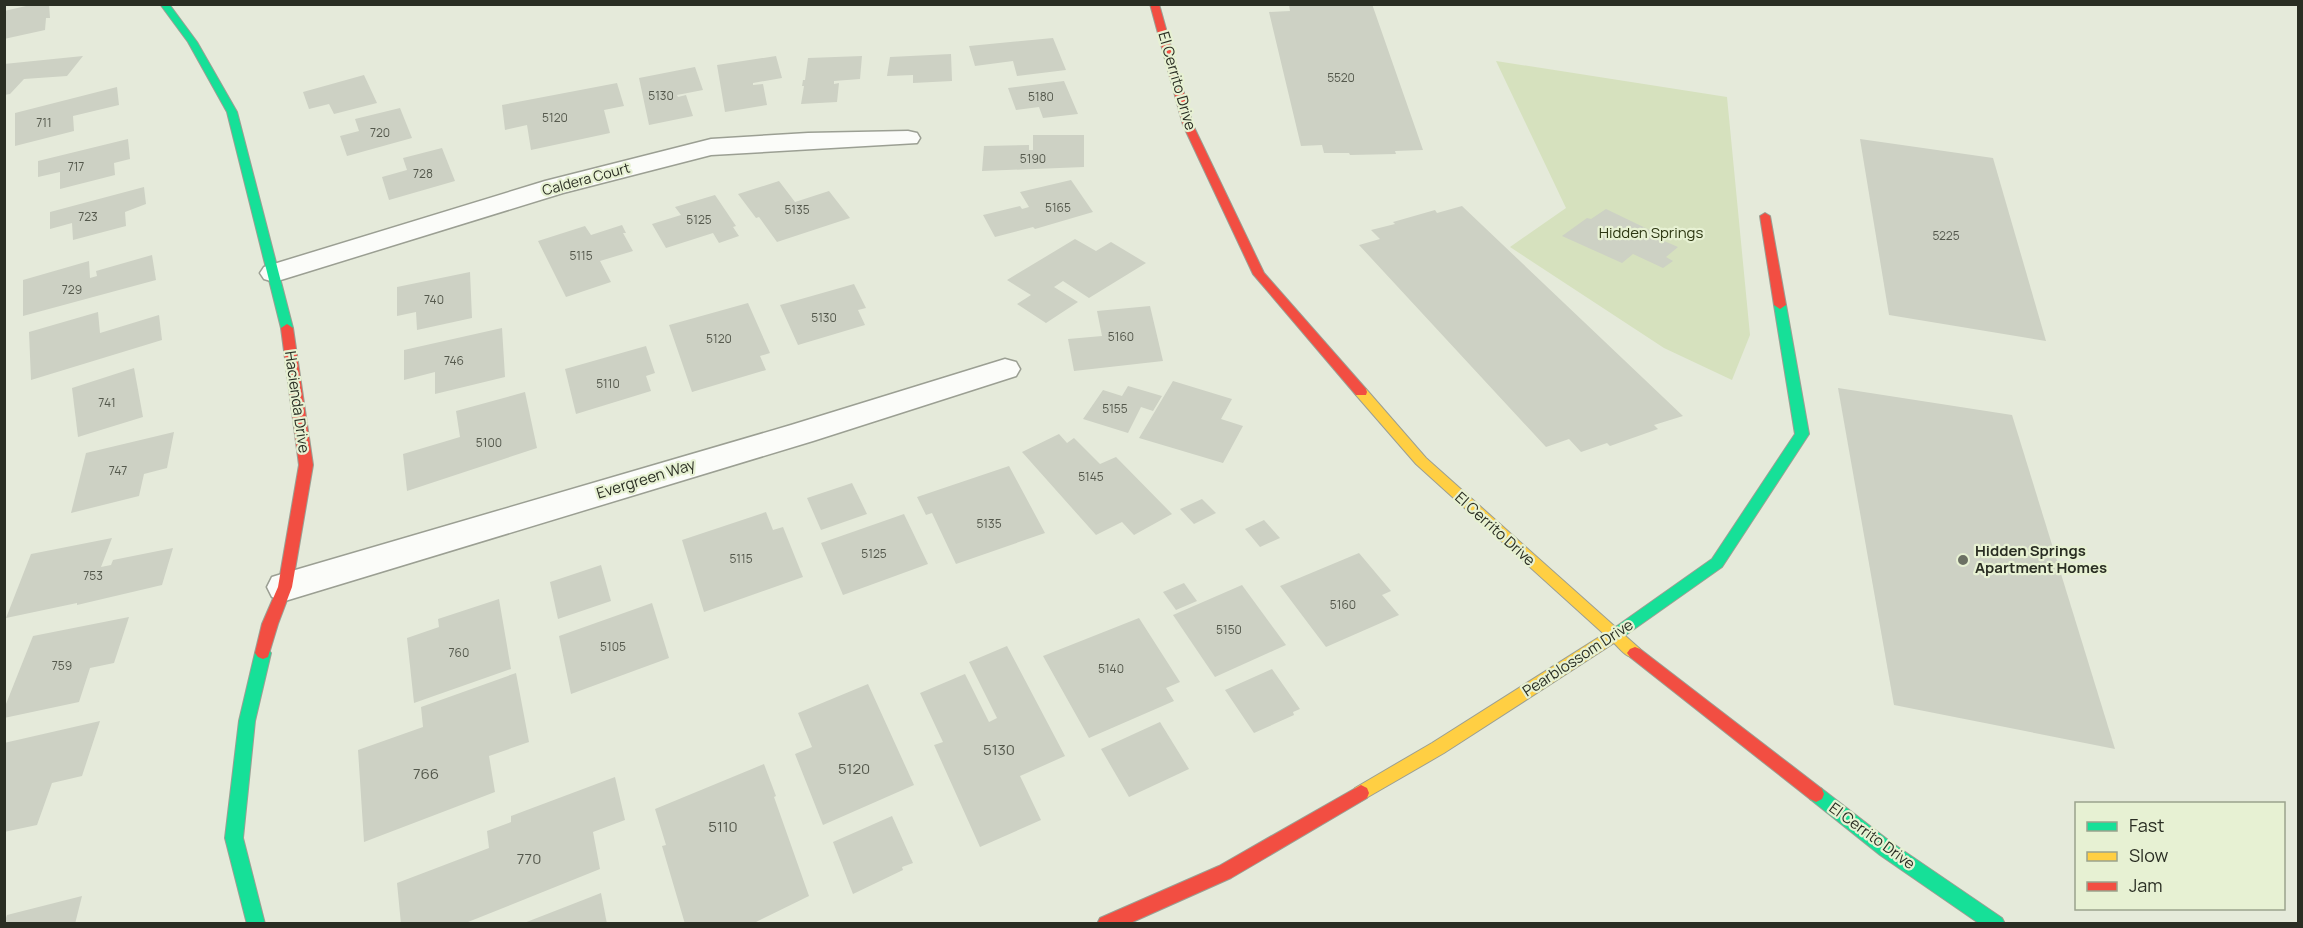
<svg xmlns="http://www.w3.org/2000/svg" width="2303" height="928" font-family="Manrope,sans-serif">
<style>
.green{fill:#d6e1be}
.building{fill:#cdd1c4}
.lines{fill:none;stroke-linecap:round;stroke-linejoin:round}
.street-casing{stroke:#9b9f93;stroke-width:3}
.fast-casing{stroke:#9b9f93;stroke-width:2}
.slow-casing{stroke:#9b9f93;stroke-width:2}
.jam-casing{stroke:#9b9f93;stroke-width:2}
.street{fill:#fbfcf9;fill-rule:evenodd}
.fast{fill:#16e098;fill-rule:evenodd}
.slow{fill:#ffcf43;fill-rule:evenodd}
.jam{fill:#f24e42;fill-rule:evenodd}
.poi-dot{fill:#6b7063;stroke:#e7f1d3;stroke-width:2}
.labels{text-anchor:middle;stroke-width:4.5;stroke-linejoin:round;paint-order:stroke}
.number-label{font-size:12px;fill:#54584c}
.far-street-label{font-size:14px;fill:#2a2e23;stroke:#e7f1d3}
.street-label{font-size:15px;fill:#2a2e23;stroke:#e7f1d3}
.park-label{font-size:15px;fill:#2d3712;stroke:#e7f1d3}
.poi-label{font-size:15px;font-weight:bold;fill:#2a2e23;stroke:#e7f1d3;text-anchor:start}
.near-number-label{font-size:15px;fill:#54584c}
</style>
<rect width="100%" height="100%" fill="#e5eada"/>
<!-- green -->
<path class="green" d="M1496 61 1727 97 1750 335 1732 380 1664 348 1510 247 1566 208Z"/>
<!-- building -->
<g class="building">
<path d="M35 4H49L50 18H46L45 30 4 39V11Z"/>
<path d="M1372 4 1423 150 1395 151 1396 154 1350 155 1349 153H1324L1322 145 1301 146 1269 12 1290 11 1289 5Z"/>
<path d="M1053 38 1066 70 1017 76 1013 61 975 66 969 46Z"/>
<path d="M951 54 952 81 913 83V75L887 76 890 57Z"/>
<path d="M83 56 67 76 24 79 10 94 4 95V64Z"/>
<path d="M776 56 782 78 753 83V85L763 84 767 105 725 112 717 65Z"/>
<path d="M862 56 860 79 834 81V84L839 83 837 102 801 104 804 86H802L803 80H805L808 58Z"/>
<path d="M695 67 703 90 677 95 678 97 686 95 693 116 649 125 639 78Z"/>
<path d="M364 75 377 103 334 114 329 104 309 109 303 92Z"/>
<path d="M1064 81 1078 114 1043 118 1039 107 1016 110 1008 88Z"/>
<path d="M617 83 624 106 604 110 610 133 531 150 527 125 505 130 502 105Z"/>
<path d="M117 87 119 105 73 116 74 131 15 146V113Z"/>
<path d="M400 108 412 138 347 156 340 136 359 131 355 119Z"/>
<path d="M1033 135H1084V167L982 171 984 146 1029 145V150H1033Z"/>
<path d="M128 139 130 159 114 163 115 175 60 189V172L38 177V161Z"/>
<path d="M1860 139 1993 158 2046 341 1889 315Z"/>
<path d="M442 148 455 181 389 200 382 177 407 170 403 158Z"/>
<path d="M1071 180 1093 212 1035 229 1033 227 995 237 983 215 1020 206 1022 209 1029 207 1020 192Z"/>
<path d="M779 181 795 202 829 191 850 218 777 242 759 217 756 218 738 194Z"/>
<path d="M144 187 146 204 125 212 126 226 73 240 72 223 50 229V212Z"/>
<path d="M715 195 736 226 733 227 739 236 719 243 713 233 666 248 652 224 681 215 675 207Z"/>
<path d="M1462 206 1683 416 1654 425 1658 429 1610 446 1607 443 1581 452 1569 439 1546 447 1359 245 1380 239 1371 230 1395 224 1393 222 1435 210 1437 213Z"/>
<path d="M1606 209 1658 234 1655 237 1678 247 1666 257 1673 261 1663 268 1633 254 1622 263 1562 236 1587 218 1591 219Z"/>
<path d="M622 225 626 233H623L633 251 600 261 611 282 566 297 538 241 585 226 591 235Z"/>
<path d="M1075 239 1096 251 1111 242 1146 263 1089 298 1063 281 1054 287 1078 302 1046 323 1017 304 1031 295 1007 280Z"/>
<path d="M152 255 156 280 23 316V280L89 261 90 278 97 276 96 271Z"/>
<path d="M470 272 472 318 417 330 416 312 397 316V287Z"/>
<path d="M854 284 866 308 858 310 865 325 798 345 780 305Z"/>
<path d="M748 303 770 353 760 356 766 370 692 392 669 325Z"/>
<path d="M1150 306 1163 361 1074 371 1068 339 1102 336 1097 311Z"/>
<path d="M98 312 100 333 159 315 162 340 31 380 29 332Z"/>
<path d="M502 328 505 377 435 394V372L404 380V350Z"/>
<path d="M646 346 655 373 646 376 651 391 576 414 565 369Z"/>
<path d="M134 368 143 417 78 437 72 388Z"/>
<path d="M1173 381 1232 399 1221 419 1243 426 1223 463 1139 438Z"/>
<path d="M1128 386 1162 396 1153 411 1141 407 1128 433 1083 419 1103 390 1122 396Z"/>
<path d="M1838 388 2012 415 2115 749 1894 705Z"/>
<path d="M525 392 537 448 407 491 403 454 460 437 456 411Z"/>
<path d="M174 432 167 468 144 474 139 496 71 513 86 453Z"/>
<path d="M1059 434 1067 443 1074 438 1100 464 1116 457 1172 514 1134 535 1122 522 1096 535 1022 452Z"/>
<path d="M1009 466 1045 533 956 564 932 513 926 515 917 497Z"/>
<path d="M852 483 867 514 821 530 807 498Z"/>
<path d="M1202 499 1216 513 1194 524 1180 509Z"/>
<path d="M766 512 773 530 783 527 803 577 704 612 682 540Z"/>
<path d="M904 514 928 564 843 595 821 543Z"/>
<path d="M1264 520 1280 538 1260 547 1245 529Z"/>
<path d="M112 538 101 567 111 565 113 560 173 548 162 585 77 605V603L6 618 31 554Z"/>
<path d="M1359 553 1391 591 1382 595 1399 615 1326 647 1280 586Z"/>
<path d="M601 565 611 601 558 619 550 582Z"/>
<path d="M1184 583 1197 601 1176 610 1163 592Z"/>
<path d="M1242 585 1286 645 1215 677 1173 615Z"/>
<path d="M499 599 511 669 414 703 407 638 439 627 438 619Z"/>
<path d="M652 603 669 658 571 694 559 636Z"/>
<path d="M129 617 114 663 90 668 79 702 4 718V709L33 636Z"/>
<path d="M1139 618 1180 682 1166 688 1174 701 1089 738 1043 656Z"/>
<path d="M1007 646 1065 756 1020 776 1041 820 980 847 934 745 943 742 920 693 965 674 989 722 997 718 969 662Z"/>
<path d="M1272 669 1300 709 1293 712 1294 715 1254 733 1225 690Z"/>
<path d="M516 673 529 742 489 756 495 792 364 842 358 750 423 727 421 707Z"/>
<path d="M868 684 914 785 823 825 795 754 812 747 798 713Z"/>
<path d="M100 721 82 776 52 783 37 825 4 832V743Z"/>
<path d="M1160 722 1189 769 1129 797 1101 749Z"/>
<path d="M764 764 776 796 774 797 809 896 752 924H685L662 846 666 845 655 809Z"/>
<path d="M615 777 625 820 593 832 600 869 463 924H401L397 883 489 848 487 831 511 822V816Z"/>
<path d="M892 816 913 863 902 867 903 870 853 894 833 842Z"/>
<path d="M601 893 607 924H524V923Z"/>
<path d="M82 896 75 924H4L7 915Z"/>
</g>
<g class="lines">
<!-- street casing -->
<g class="street-casing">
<g id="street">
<path d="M908 131 917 133 920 138 917 143 711 155 563 193 284 279 274 282 264 279 260 273 264 267 545 181 711 139 808 133Z"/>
<path d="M1005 359 1016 362 1020 369 1016 376 813 441 285 601 272 597 267 587 272 577 285 573 791 425Z"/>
</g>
</g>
<!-- fast casing -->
<g class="fast-casing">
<g id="fast">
<path d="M160 4H169L197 42 237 112 293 328 291 331H283L281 328 227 112 188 42Z"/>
<path d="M1780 301 1786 305 1809 434 1722 567 1620 639 1615 641 1610 639 1607 635 1610 631 1712 559 1795 434 1774 305Z"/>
<path d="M263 647 268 649 271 653 255 721 243 838 265 924H247L225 838 239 721 255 653 258 649Z"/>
<path d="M1816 786 1822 789 1892 843 2002 918 2005 924H1980L1880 855 1810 799 1808 794 1810 789Z"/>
</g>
</g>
<!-- slow casing -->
<g class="slow-casing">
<path id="slow" d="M1361 388 1366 389 1426 458 1640 649 1643 653 1640 657C1629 661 1622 651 1614 643L1444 753 1361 801 1355 798 1353 793 1355 788 1432 743 1604 634 1416 464 1356 395 1355 392Z"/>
</g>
<!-- jam casing -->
<g class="jam-casing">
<g id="jam">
<path d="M1150 4H1159L1193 125 1264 273 1366 389 1367 392 1366 395H1356L1253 274 1183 125Z"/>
<path d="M1765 213 1770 216 1786 305 1780 309 1774 305 1760 216Z"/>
<path d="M287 324 293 328 313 465 292 587 278 624 268 657 263 659 258 657 255 653 262 624 278 587 299 465 281 328Z"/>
<path d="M1635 647 1640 649 1822 789 1824 794 1822 799 1816 802 1810 799 1630 657 1627 653 1630 649Z"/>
<path d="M1361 785 1367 788 1369 793 1367 798 1231 878 1128 924H1097L1100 918 1219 866Z"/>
</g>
</g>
<!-- street -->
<use href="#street" class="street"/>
<!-- fast -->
<use href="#fast" class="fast"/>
<!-- slow -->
<use href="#slow" class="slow"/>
<!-- jam -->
<use href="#jam" class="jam"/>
</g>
<!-- markers -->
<circle class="poi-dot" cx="1963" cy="560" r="6"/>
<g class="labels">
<!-- number labels -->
<g class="number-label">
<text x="1341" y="82">5520</text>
<text x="661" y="100">5130</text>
<text x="1041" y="101">5180</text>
<text x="555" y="122">5120</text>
<text x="44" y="127">711</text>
<text x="380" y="137">720</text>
<text x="1033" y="163">5190</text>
<text x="76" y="171">717</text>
<text x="423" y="178">728</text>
<text x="1058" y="212">5165</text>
<text x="797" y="214">5135</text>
<text x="88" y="221">723</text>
<text x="699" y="224">5125</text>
<text x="1946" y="240">5225</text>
<text x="581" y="260">5115</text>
<text x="72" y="294">729</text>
<text x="434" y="304">740</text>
<text x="824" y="322">5130</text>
<text x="1121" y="341">5160</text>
<text x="719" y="343">5120</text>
<text x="454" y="365">746</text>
<text x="608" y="388">5110</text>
<text x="107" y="407">741</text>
<text x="1115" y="413">5155</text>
<text x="489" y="447">5100</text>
<text x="118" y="475">747</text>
<text x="1091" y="481">5145</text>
<text x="989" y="528">5135</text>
<text x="874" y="558">5125</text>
<text x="741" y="563">5115</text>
<text x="93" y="580">753</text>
<text x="1343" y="609">5160</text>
<text x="1229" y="634">5150</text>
<text x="613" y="651">5105</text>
<text x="459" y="657">760</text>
<text x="62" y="670">759</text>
<text x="1111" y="673">5140</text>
</g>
<!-- far-street labels -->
<g class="far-street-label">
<text transform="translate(586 179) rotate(-15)" y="5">Caldera Court</text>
</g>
<!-- street labels -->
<g class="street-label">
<text transform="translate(1177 81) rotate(74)" y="5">El Cerrito Drive</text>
<text transform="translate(297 402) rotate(82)" y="5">Hacienda Drive</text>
<text transform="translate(646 479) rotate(-17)" y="5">Evergreen Way</text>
<text transform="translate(1495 529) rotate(42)" y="5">El Cerrito Drive</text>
<text transform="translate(1578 658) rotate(-33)" y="5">Pearblossom Drive</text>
<text transform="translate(1872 836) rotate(36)" y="5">El Cerrito Drive</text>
</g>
<!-- park labels -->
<g class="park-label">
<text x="1651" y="238">Hidden Springs</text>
</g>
<!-- poi labels -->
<g class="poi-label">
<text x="1975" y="556">Hidden Springs<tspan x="1975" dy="17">Apartment Homes</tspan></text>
</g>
<!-- near-number labels -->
<g class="near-number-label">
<text x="999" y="755">5130</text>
<text x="854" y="774">5120</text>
<text x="426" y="779">766</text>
<text x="723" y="832">5110</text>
<text x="529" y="864">770</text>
</g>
</g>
<!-- border -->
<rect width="2303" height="928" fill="none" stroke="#2a2e23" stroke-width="12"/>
<!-- legend -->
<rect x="2075" y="802" width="210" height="108" fill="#e7f1d3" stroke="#9ba38d" stroke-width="1.5"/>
<rect x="2087" y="822" width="30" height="9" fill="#16e098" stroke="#9ba38d" stroke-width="1.5"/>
<text x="2129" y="832" font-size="18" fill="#2a2e23">Fast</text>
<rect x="2087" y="852" width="30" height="9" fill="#ffcf43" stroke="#9ba38d" stroke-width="1.5"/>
<text x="2129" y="862" font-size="18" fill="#2a2e23">Slow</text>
<rect x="2087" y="882" width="30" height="9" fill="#f24e42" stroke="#9ba38d" stroke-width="1.5"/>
<text x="2129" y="892" font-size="18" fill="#2a2e23">Jam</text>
</svg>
